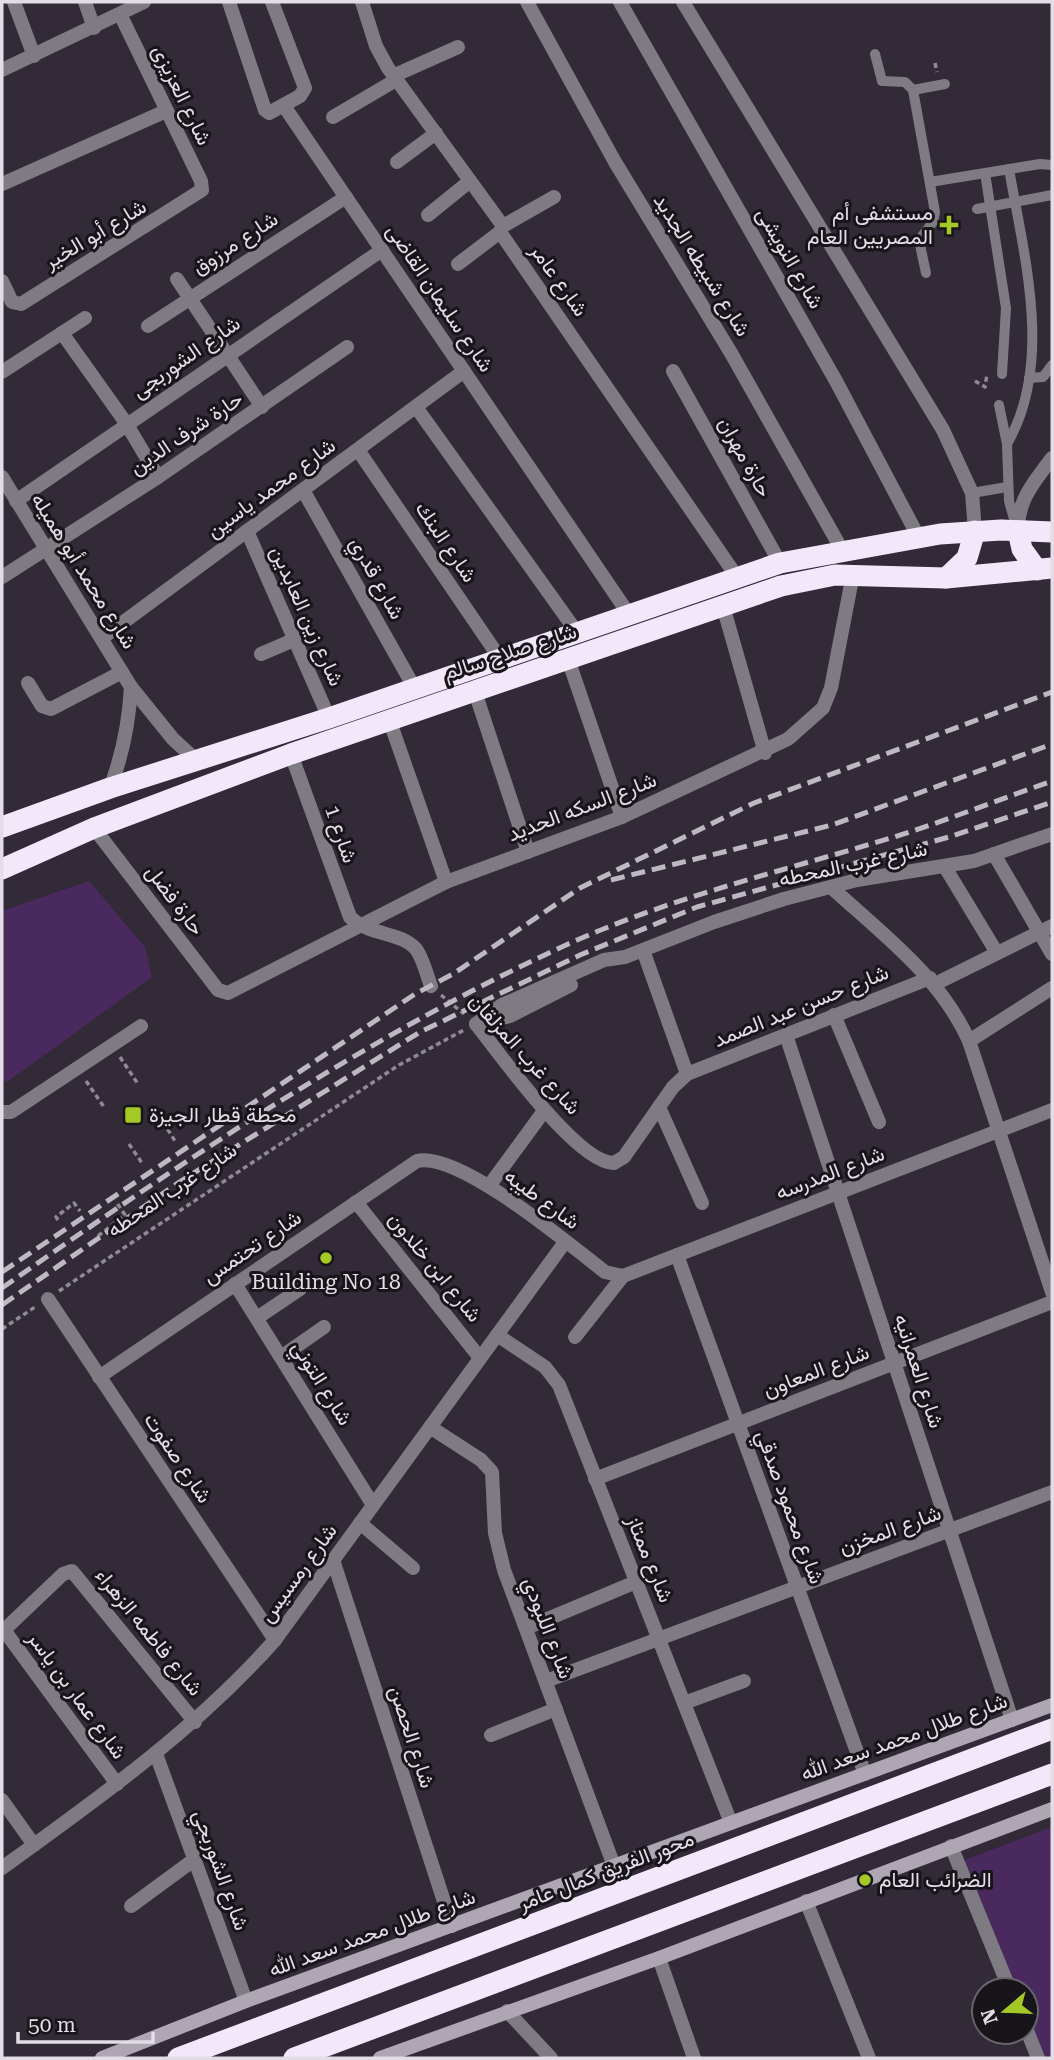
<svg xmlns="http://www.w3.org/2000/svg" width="1054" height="2060" font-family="'Roboto Serif',Vazirmatn,serif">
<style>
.green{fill:#4a2a5e}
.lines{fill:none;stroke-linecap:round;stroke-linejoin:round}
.path{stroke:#908a94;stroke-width:3.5;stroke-dasharray:5 3.5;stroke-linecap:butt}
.lane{stroke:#7f7b82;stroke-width:10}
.street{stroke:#7f7b82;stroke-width:14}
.secondary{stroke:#aea7b3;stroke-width:14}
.highway{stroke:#f2e8fa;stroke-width:21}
.rail{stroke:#bdb8c1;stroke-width:5;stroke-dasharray:14 7;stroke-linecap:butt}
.poi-dot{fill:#a4c825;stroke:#17141a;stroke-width:2.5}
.labels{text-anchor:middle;stroke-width:6;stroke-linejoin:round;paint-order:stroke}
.street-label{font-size:21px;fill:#e2dde6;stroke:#17141a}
.poi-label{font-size:21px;fill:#e2dde6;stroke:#17141a;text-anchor:start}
</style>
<rect width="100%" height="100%" fill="#322a37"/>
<!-- green -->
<g class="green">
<path d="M89 881 145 947 152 977 7 1082 2 1079V911Z"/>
<path d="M1052 1827V2058H1044L1026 2015V1990H1016L962 1861Z"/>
</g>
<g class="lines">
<!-- path -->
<g class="path">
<path d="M935 63 937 72"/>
<path d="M975 381 985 387 987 374"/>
<path d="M441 995 464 1014"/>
<path d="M120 1057 138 1084"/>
<path d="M86 1081 104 1107"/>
<path d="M163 1122 175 1141"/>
<path d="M129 1144 142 1163"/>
<path d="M58 1220 56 1217 74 1203 80 1211"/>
<path d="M98 1236 125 1215 117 1203"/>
<path d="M59 1291 399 1065 464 1030"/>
<path d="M2 1329 35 1307"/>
</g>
<!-- lane -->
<g class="lane">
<path d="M875 54 882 81 905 82 913 90 935 212 933 222 919 240 926 273"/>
<path d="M913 90 945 84"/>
<path d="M985 173 1006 308 1002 374"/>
<path d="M930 182 1040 164 1052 165"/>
<path d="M977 209 1052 195"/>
<path d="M1029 378 1043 377 1052 365"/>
<path d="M999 405 1007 444 1009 501 1016 526"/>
<path d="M1007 444C1054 363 1024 256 1009 169"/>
<path d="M972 493 1007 487"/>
</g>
<!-- street -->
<g class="street">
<path d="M14 2 34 56"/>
<path d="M85 2 94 28"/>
<path d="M229 2 265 110 269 113 300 96 305 88 272 2"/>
<path d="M362 2 376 46 388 68 503 226 500 232 737 577"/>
<path d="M527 2 615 162 731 353 842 550"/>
<path d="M620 2 836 381 919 538"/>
<path d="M683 2 943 430 972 493 975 531"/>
<path d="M2 70 144 2"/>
<path d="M393 76 458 47"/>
<path d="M284 106 628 613"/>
<path d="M333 117 396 80"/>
<path d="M397 162 436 133"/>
<path d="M2 184 166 111"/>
<path d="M428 215 470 181"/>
<path d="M503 226 554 197"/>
<path d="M458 264 500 232"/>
<path d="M177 279 262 407"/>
<path d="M2 281 12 302 21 304 202 190 201 181 120 14"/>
<path d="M148 326 346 197"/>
<path d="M62 333 126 423 158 477"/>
<path d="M673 371 780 563"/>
<path d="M2 372 85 318"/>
<path d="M416 407 576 631"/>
<path d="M358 450 499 657"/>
<path d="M2 477 131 687 173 739 197 761"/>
<path d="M303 490 414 687"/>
<path d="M16 501 382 250"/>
<path d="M247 531 329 718"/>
<path d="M1018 531C1017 501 1034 482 1052 458"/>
<path d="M2 577 158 477 347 347"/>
<path d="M723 606 765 753"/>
<path d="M102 638 464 371"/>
<path d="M261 654 296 639"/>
<path d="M568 659 622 817"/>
<path d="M28 683 42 706 51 709 122 672"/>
<path d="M474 689 528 852"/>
<path d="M389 719 446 882"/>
<path d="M291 754 350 917C369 936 400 931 416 949 423 958 427 976 431 986"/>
<path d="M110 788C123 754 129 723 131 687"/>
<path d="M94 828 218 990 228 993 446 882 622 817 788 739 823 708 831 688 853 574"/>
<path d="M994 854 1052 954"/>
<path d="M945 867 997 953"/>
<path d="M831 887C882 934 940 976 969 1041L1052 1292"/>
<path d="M643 950 687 1074"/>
<path d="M935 984 1052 926"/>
<path d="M834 1015 879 1122"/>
<path d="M476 1024 502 1005 604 960 625 957 714 922 784 899 857 880 974 861 1052 834"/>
<path d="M476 1024C499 1053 578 1164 614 1163L624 1157 673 1087 687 1074 930 978"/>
<path d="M477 1024 510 1016 571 985"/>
<path d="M786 1035 1012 1720"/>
<path d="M969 1041 1052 988"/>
<path d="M659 1107 702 1203"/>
<path d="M2 1112H11L141 1026"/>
<path d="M489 1186 544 1111"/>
<path d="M356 1202 480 1358"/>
<path d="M677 1255 865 1774"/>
<path d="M235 1284 373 1505"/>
<path d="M48 1299 275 1640"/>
<path d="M257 1318 300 1289"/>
<path d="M497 1335 545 1367 559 1385 731 1823"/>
<path d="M575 1337 623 1276"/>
<path d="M281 1357 324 1327"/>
<path d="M99 1377 417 1161C459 1151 570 1245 605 1272L623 1276 1052 1110"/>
<path d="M430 1427 481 1460 492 1472 495 1533 504 1570 614 1866"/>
<path d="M595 1479 1052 1302"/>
<path d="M360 1523 413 1568"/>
<path d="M333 1560 452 1926"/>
<path d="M526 1628 636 1582"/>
<path d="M4 1630 117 1784"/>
<path d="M2 1632 63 1574 72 1571 195 1722"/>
<path d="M546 1681 1052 1492"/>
<path d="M684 1703 744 1681"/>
<path d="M491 1735 556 1709"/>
<path d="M156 1754 246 2001"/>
<path d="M2 1800 34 1845"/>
<path d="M951 1846 1010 1990"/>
<path d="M2 1868C99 1798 195 1730 275 1640L565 1242"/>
<path d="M806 1901 869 2058"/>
<path d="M131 1906 195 1859"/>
<path d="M659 1958 694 2058"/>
<path d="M507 2011 551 2058"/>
<path d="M1026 2028 1038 2058"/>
</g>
<!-- secondary -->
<g class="secondary">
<path d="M102 2058 246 2001 1052 1705"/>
<path d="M380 2058 659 1958 1052 1809"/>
</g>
<!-- highway -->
<g class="highway">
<path d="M1018 531 1022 549 1037 570"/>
<path d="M946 578 967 558 975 531"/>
<path d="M2 827 110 788 329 718 780 563 940 534 1001 530 1052 532"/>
<path d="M2 869 94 828 291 754 781 586 835 575 946 578 1052 568"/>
<path d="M178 2058 1052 1729"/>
<path d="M294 2058 1052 1774"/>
</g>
<!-- rail -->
<g class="rail">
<path d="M611 880 832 825 1052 744"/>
<path d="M2 1272 415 994 453 974 580 888 754 803 1052 692"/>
<path d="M2 1288C182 1162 365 1037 566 945 669 898 782 871 891 838 945 821 998 800 1052 781"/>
<path d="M2 1305 181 1181 420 1032 580 955 697 907 949 837 1052 802"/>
</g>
</g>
<!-- markers -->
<g class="poi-dot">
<path d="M945.5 214.5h7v7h7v7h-7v7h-7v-7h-7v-7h7z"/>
<rect x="124" y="1106" width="18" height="18" rx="3.5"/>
<circle cx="326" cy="1258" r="7"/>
<circle cx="865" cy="1880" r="7"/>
</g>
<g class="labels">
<!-- street labels -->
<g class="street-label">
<text transform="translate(182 95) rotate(64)" y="7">شارع العزيزى</text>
<text transform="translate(95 234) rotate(-31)" y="7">شارع أبو الخير</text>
<text transform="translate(235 243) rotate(-33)" y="7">شارع مرزوق</text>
<text transform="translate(790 258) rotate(60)" y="7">شارع النويشى</text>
<text transform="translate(702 265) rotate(58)" y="7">شارع شبيطه الجديد</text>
<text transform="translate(559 280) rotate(55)" y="7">شارع عامر</text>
<text transform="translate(440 298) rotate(56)" y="7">شارع سليمان القاضى</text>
<text transform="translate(186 357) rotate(-35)" y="7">شارع الشوربجى</text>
<text transform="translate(186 433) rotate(-34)" y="7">حارة شرف الدين</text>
<text transform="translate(745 457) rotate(61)" y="7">حارة مهران</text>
<text transform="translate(271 488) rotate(-36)" y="7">شارع محمد ياسين</text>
<text transform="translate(446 542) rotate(56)" y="7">شارع البنك</text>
<text transform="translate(84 571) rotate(58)" y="7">شارع محمد أبو هميله</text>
<text transform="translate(377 578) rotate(61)" y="7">شارع قدري</text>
<text transform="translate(307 616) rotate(66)" y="7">شارع زين العابدين</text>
<text transform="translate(510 652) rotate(-18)" y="7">شارع صلاح سالم</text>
<text transform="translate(582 807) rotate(-21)" y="7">شارع السكه الحديد</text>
<text transform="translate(341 834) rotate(71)" y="7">شارع 1</text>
<text transform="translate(853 864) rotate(-12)" y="7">شارع غرب المحطه</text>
<text transform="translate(175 900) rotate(53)" y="7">حارة فضل</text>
<text transform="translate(801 1006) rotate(-22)" y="7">شارع حسن عبد الصمد</text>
<text transform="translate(525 1054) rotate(48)" y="7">شارع غرب المزلقان</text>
<text transform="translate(830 1173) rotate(-21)" y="7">شارع المدرسه</text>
<text transform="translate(172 1190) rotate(-34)" y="7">شارع غرب المحطه</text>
<text transform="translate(542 1199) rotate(36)" y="7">شارع طيبه</text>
<text transform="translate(252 1247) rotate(-34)" y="7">شارع تحتمس</text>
<text transform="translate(435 1267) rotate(51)" y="7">شارع ابن خلدون</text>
<text transform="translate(816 1371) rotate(-21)" y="7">شارع المعاون</text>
<text transform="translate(919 1371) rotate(72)" y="7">شارع العمرانيه</text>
<text transform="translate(322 1383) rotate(58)" y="7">شارع التوني</text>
<text transform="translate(178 1458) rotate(56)" y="7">شارع صفوت</text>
<text transform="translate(790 1507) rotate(70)" y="7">شارع محمود صدقي</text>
<text transform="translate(890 1530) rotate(-20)" y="7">شارع المخزن</text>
<text transform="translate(650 1559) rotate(68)" y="7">شارع ممتاز</text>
<text transform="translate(298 1573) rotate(-54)" y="7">شارع رمسيس</text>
<text transform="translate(548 1628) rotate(69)" y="7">شارع اللبودي</text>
<text transform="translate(149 1632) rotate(51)" y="7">شارع فاطمه الزهراء</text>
<text transform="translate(77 1695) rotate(54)" y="7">شارع عمار بن ياسر</text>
<text transform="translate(412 1737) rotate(72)" y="7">شارع الحصن</text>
<text transform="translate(904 1737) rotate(-20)" y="7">شارع طلال محمد سعد الله</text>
<text transform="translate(221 1870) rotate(70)" y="7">شارع الشوربجي</text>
<text transform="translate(606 1871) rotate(-21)" y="7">محور الفريق كمال عامر</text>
<text transform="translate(372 1933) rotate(-20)" y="7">شارع طلال محمد سعد الله</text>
</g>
<!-- poi labels -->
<g class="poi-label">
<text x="933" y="220" text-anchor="end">مستشفى أم<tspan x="933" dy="24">المصريين العام</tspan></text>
<text x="149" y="1122">محطة قطار الجيزة</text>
<text x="326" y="1289" text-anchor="middle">Building No 18</text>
<text x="879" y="1887">الضرائب العام</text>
</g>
</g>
<!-- border -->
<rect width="1054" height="2060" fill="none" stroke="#e2dde6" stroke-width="7"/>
<!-- north arrow -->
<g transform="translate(1005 2011) rotate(251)"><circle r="33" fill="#17141a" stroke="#68646c" stroke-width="2"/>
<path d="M0-5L12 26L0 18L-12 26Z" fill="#a4c825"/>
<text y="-10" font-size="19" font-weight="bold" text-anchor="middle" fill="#e2dde6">N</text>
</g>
<!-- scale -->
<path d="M18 2032v10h135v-10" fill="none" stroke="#e2dde6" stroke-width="3.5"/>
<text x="28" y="2032" font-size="21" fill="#e2dde6" stroke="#17141a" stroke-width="5" paint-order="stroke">50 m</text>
</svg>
